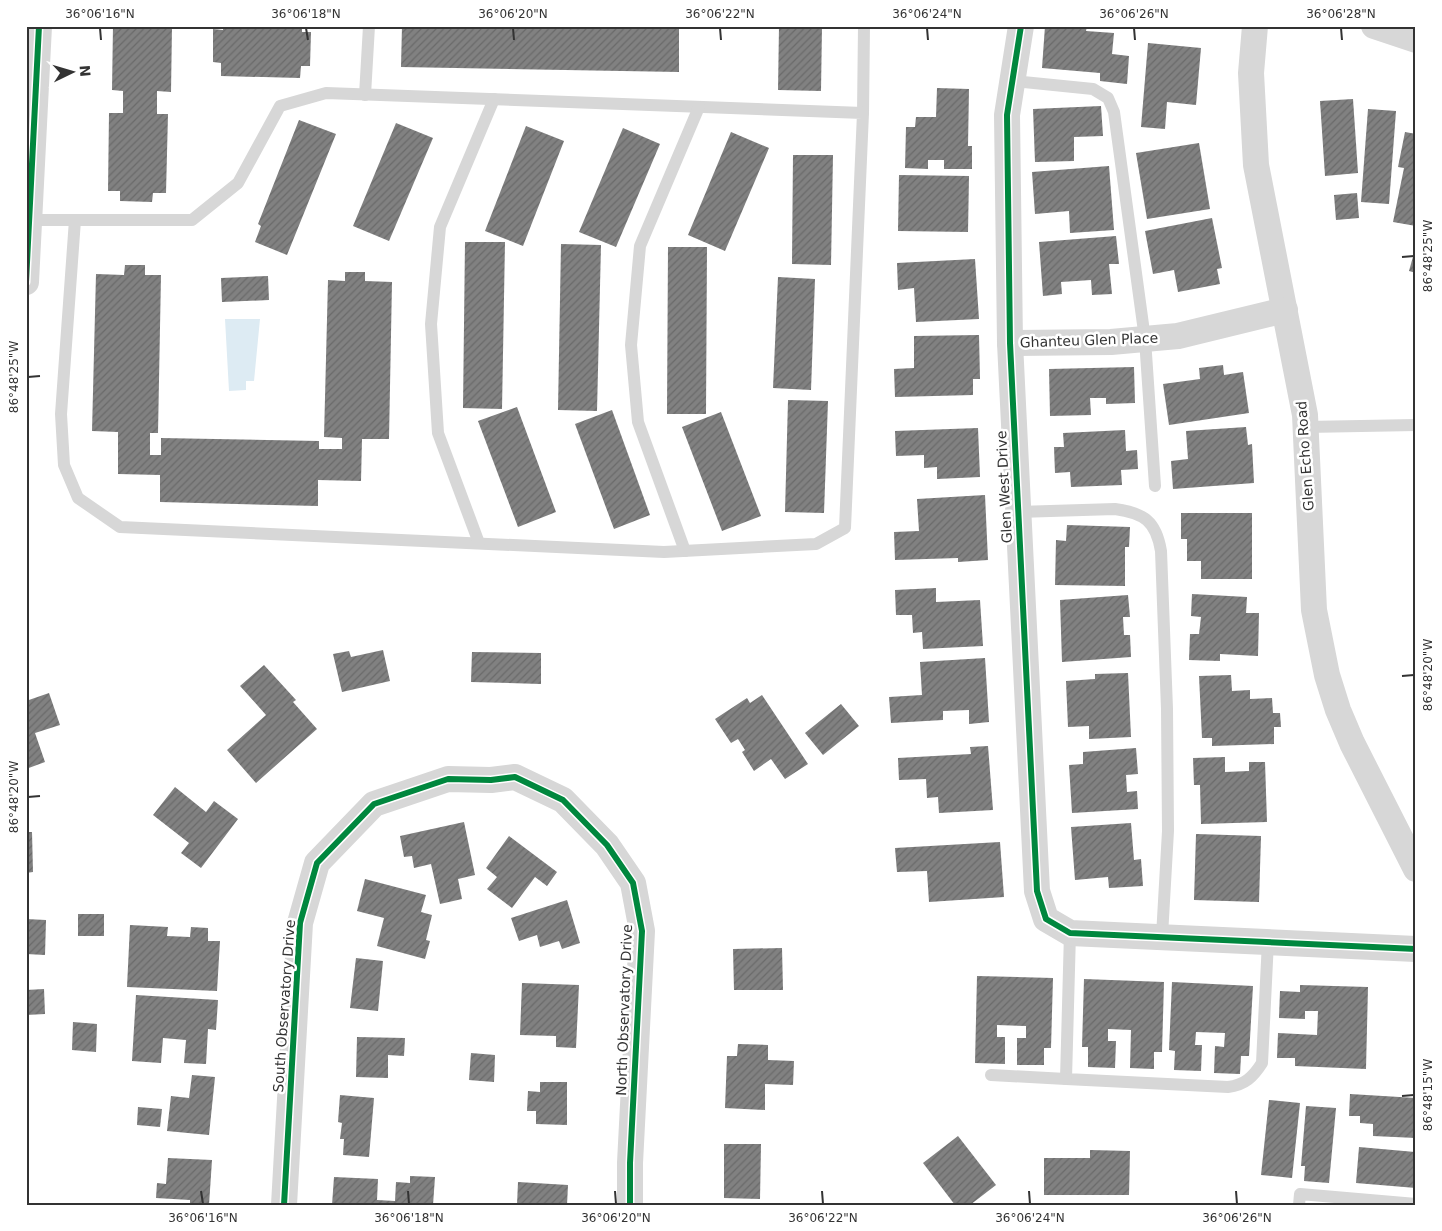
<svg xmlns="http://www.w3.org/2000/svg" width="1442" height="1231" font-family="'DejaVu Sans',sans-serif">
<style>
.water{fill:#ddebf3}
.building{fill:url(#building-hatch)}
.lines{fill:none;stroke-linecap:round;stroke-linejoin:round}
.lane{stroke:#d7d7d7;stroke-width:12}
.street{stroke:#d7d7d7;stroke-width:26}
.cycleway-casing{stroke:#fff;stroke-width:9}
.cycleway{stroke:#00873e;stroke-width:6}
.ticks{fill:none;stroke:#333;stroke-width:2}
.labels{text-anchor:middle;stroke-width:5;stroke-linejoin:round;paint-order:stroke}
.street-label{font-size:14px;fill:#333;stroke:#fff}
.neatline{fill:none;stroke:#333;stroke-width:2}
.ticks-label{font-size:12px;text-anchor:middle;fill:#333}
</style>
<defs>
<pattern id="building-hatch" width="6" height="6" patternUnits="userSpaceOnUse" patternTransform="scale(1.25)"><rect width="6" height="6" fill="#818181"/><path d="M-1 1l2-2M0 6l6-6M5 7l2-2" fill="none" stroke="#6a6a6a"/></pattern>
</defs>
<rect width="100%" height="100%" fill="#fff"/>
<!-- water -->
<path class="water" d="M225 319H260L254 381H246V390L229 391Z"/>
<!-- building -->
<g class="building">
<path d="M113 26H172L171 92 157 91V114H168L166 193H153L152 202 120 201V191H108L109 113H123V91L112 90Z"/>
<path d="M223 26H302V32H311L310 66H301L300 78 221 76V63L213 62V29L223 30Z"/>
<path d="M402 26 679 29V72L401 67Z"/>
<path d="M779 26H822L821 91 778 90Z"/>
<path d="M1045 26H1087L1086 31 1114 33 1112 54 1129 56 1127 84 1100 81V73L1042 68Z"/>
<path d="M1148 43 1201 48 1196 105 1167 102 1165 129 1141 127Z"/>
<path d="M937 88 969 89 968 146H972V169H944V160H928V169L905 168 906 127H915L916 117H936Z"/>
<path d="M1353 99 1358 173 1325 176 1320 101Z"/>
<path d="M1101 106 1103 136 1074 137V161L1035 162 1033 109Z"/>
<path d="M1368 109 1396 111 1389 204 1361 202Z"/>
<path d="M299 120 336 134 287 255 255 242 261 226 258 224Z"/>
<path d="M396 123 433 138 389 241 353 226Z"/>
<path d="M526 126 564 141 523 246 485 231Z"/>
<path d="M623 128 660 144 616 247 579 232Z"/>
<path d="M731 132 769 148 725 251 688 235Z"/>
<path d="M1405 132 1416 134V226L1393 222 1404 168 1398 167Z"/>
<path d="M1199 143 1210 209 1147 219 1136 153Z"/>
<path d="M793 155H833L831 265 792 264Z"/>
<path d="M1109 166 1114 230 1070 233 1069 211 1035 214 1032 172Z"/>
<path d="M899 175 969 176 968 232 898 231Z"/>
<path d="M1357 193 1359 218 1336 220 1334 195Z"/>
<path d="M1212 218 1222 268 1217 269 1220 284 1178 292 1174 270 1153 274 1145 231Z"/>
<path d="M1116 236 1119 264H1109L1112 294 1092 295 1091 280 1061 282 1062 294 1043 296 1039 242Z"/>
<path d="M465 242H505L502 409 463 408Z"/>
<path d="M561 244 601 245 597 411 558 410Z"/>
<path d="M1416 246V273L1409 271Z"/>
<path d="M668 247H707L706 414H667Z"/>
<path d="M975 259 979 319 916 322 914 288 898 290 897 263Z"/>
<path d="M125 265H145V275H161L158 433H150V455H161V438L319 441V449H342V438L324 437 328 280 345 281V272H365V281L392 282 389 439H362L361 481 318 480V506L160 502V475L118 474V432L92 431 96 274 124 275Z"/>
<path d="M268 276 269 300 222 302 221 278Z"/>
<path d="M778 277 815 279 811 390 773 388Z"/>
<path d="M979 335 980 379H973V395L895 397 894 369 914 368V336Z"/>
<path d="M1223 365 1224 375 1243 372 1249 413 1169 425 1163 384 1200 379 1199 368Z"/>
<path d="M1134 367 1135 403 1106 404V398H1090L1091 415 1050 416 1049 369Z"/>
<path d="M788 400 828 401 824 513 785 512Z"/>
<path d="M517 407 556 512 518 527 478 421Z"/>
<path d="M612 410 650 515 614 529 575 424Z"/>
<path d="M721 412 761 516 722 531 682 427Z"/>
<path d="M1246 427 1248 445 1252 444 1254 483 1173 489 1171 461 1188 459 1186 431Z"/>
<path d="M978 428 980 477 937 479V467L924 468V455L896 456 895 431Z"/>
<path d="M1125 430 1126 451 1137 450 1138 469 1121 470 1122 485 1071 487 1070 472 1055 473 1054 447H1064L1063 433Z"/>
<path d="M985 495 988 560 958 562V558L895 560 894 532 919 531 917 499Z"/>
<path d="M1181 513H1252V579H1201V561H1187V539H1181Z"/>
<path d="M1067 525 1130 527 1129 547H1125V586L1055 585 1056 540 1066 541Z"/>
<path d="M936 588V602L980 600 983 646 923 649 922 632 913 633 912 615H896L895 590Z"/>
<path d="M1192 594 1247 597 1246 613H1259L1258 656 1220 654V661L1189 660 1190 634H1199L1201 617 1191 616Z"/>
<path d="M1128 595 1130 617H1123L1124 635H1130L1131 657 1062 662 1060 600Z"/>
<path d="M383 650 390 681 342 692 333 654 349 651 351 657Z"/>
<path d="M472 652 541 653V684L471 682Z"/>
<path d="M985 658 989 722 969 724V710L943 711V720L891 723 889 697 922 695 920 662Z"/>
<path d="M264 665 296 700 293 702 317 729 256 783 227 750 266 715 240 686Z"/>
<path d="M1128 673 1131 737 1089 739V726L1068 727 1066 681 1095 679V674Z"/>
<path d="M1231 675 1232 691 1250 690V699L1272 698 1273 713H1280L1281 727H1274V744L1212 746V738H1202L1199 676Z"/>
<path d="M49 693 60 725 35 733 45 762 26 769V701Z"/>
<path d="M762 695 808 764 785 779 771 759 754 771 742 752 745 750 738 739 731 743 715 719 747 698 750 703Z"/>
<path d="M841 704 859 726 823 755 805 733Z"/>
<path d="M988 746 993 810 939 813 938 797 927 798 926 779 899 780 898 758 971 754 970 747Z"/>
<path d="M1136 748 1138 774 1126 775 1127 792 1137 791 1138 809 1072 813 1069 765 1083 764V752Z"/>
<path d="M1225 757V772L1249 771V762H1265L1267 822 1201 824 1200 785H1194L1193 758Z"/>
<path d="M175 787 206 812 214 801 238 819 201 868 181 853 189 843 153 815Z"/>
<path d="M464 822 475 875 458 879 462 899 440 904 431 864 414 868 412 856 404 857 400 836Z"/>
<path d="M1131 823 1134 860 1141 859 1143 886 1109 888 1108 877 1075 880 1071 827Z"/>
<path d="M26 832H32L33 872 26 873Z"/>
<path d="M1196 834 1261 836 1259 902 1194 900Z"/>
<path d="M509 836 557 872 547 886 535 877 512 908 487 889 497 877 486 868Z"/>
<path d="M1000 842 1004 897 929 902 927 871 897 872 895 848Z"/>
<path d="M365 879 426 895 421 912 432 915 426 940 430 941 425 959 377 946 384 918 357 911Z"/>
<path d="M567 900 580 943 562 949 559 941 540 947 537 935 519 941 511 918Z"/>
<rect x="78" y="914" width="26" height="22"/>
<path d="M26 919 46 920 45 955 26 954Z"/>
<path d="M130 925 168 927 167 936 190 937 191 927 208 928V941H220L217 991 127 987Z"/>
<path d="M782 948 783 990H734L733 949Z"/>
<path d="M356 958 383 961 378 1011 350 1008Z"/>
<path d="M977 976 1053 978 1051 1048H1044V1065H1017V1038H1026V1026L997 1025V1037H1005V1064L975 1063Z"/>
<path d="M1084 979 1164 982 1162 1052H1154V1069L1130 1068 1131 1030 1108 1029V1041H1116L1115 1068 1088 1067V1047H1082Z"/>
<path d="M1172 982 1253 986 1249 1056H1241L1240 1074 1214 1073 1215 1046 1224 1047 1225 1033 1196 1032 1195 1045H1202L1201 1071 1174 1070 1175 1051 1169 1050Z"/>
<path d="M522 983 579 985 576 1048 556 1047V1036L520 1035Z"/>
<path d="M1300 985 1368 987 1366 1069 1295 1066V1058H1277L1278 1033 1317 1035 1318 1011H1305V1019L1279 1018 1280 991 1300 992Z"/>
<path d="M44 989 45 1014 26 1015V990Z"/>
<path d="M136 995 218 1000 216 1030 208 1029 206 1064 184 1063 186 1040 163 1038 161 1063 132 1061Z"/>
<path d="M73 1022 97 1024 96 1052 72 1050Z"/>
<path d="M357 1037 405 1038 404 1056 388 1055V1078L356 1077Z"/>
<path d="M738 1044 768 1045V1060L794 1061 793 1085 765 1084V1110L725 1108 727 1056H737Z"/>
<path d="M471 1053 495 1055 494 1082 469 1080Z"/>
<path d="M192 1075 215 1077 209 1135 167 1131 171 1096 189 1098Z"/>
<path d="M540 1082H567V1125L536 1124V1111H527L528 1091 540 1092Z"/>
<path d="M1350 1094 1416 1098V1138L1373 1136V1124L1360 1123V1116H1349Z"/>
<path d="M340 1095 374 1098 369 1157 343 1155 344 1139H340L342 1123 338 1122Z"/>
<path d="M1269 1100 1300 1103 1292 1178 1261 1175Z"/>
<path d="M1306 1106 1336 1108 1329 1183 1304 1181 1305 1166H1301Z"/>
<path d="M138 1107 162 1109 160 1127 137 1125Z"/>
<path d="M958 1136 996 1185 970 1205H955L923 1163Z"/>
<path d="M724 1144H761L760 1199 724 1198Z"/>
<path d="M1359 1147 1415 1152 1413 1166 1416 1167V1188L1356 1183Z"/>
<path d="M1090 1150 1130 1151 1129 1195H1044V1158H1090Z"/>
<path d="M168 1158 212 1160 209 1205H190V1200L156 1198 157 1183 166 1184Z"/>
<path d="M410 1176 435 1177 433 1205H332L334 1177 378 1179 377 1200 395 1201 396 1182 410 1183Z"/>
<path d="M518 1182 568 1185 567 1205H517Z"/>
</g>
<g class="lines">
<!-- lane -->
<g class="lane">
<path d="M1013 81 1093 89 1108 98 1114 112 1145 339 1155 486"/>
<path d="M365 95 369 26"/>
<path d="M863 113 864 26"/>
<path d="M31 220H192L238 183 280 106 326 93 863 113 845 528 816 544 664 552 120 527 78 498 64 465 61 414 75 220"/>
<path d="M1306 427 1416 425"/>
<path d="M1018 512 1115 509C1144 513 1156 521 1161 551L1167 709 1168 831 1162 936"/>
<path d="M479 543 438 433 431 324 440 227 494 99"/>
<path d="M685 551 638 422 631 345 640 246 699 107"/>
<path d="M1070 933 1066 1079 1228 1087C1245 1085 1253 1077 1262 1063L1268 941"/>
<path d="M991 1075 1066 1079"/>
<path d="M1299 1205 1300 1194 1416 1204"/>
</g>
<!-- street -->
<g class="street">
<path d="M1021 26 1007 115 1010 343 1037 891 1046 919 1070 933 1416 949"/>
<path d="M1255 26 1251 73 1256 165 1305 415 1314 610 1327 675 1338 710 1352 743 1416 869"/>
<path d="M1374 26 1416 40"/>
<path d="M26 282 39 26"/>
<path d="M1010 343 1111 342 1178 336 1285 310"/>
<path d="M284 1205 300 923 317 863 374 804 448 779 491 780 515 777 563 800 607 845 633 883 642 931 630 1163V1205"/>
</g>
<!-- cycleway casing -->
<g class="cycleway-casing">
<g id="cycleway">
<path d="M1021 26 1007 115 1010 343 1037 891 1046 919 1070 933 1416 949"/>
<path d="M26 282 39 26"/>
<path d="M284 1205 300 923 317 863 374 804 448 779 491 780 515 777 563 800 607 845 633 883 642 931 630 1163V1205"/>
</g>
</g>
<!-- cycleway -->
<use href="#cycleway" class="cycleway"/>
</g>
<!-- ticks -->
<path class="ticks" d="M100 28 101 40M306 28 308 40M513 28 514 40M720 28 721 40M927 28 928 40M1134 28 1135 40M1341 28 1342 40M1402 257 1414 256M28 377 40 376M1402 676 1414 675M28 797 40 796M1402 1096 1414 1095M201 1191 203 1204M408 1191 409 1204M615 1191 616 1204M822 1191 823 1204M1029 1191 1030 1204M1236 1191 1237 1204"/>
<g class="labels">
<!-- street labels -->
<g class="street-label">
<text transform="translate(1089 340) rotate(-2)" y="5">Ghanteu Glen Place</text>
<text transform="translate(1305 456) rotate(-94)" y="5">Glen Echo Road</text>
<text transform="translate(1004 487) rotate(-93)" y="5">Glen West Drive</text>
<text transform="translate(284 1006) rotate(-86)" y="5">South Observatory Drive</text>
<text transform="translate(624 1010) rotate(-88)" y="5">North Observatory Drive</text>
</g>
</g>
<!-- border -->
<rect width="1442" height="1231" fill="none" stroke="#ffffff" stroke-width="55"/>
<!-- north arrow -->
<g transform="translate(72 72) rotate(85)" stroke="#ffffff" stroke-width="4" paint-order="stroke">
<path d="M0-4L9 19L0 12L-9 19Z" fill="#333333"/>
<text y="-8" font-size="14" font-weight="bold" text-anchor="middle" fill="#333333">N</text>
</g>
<rect x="28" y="28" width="1386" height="1176" class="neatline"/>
<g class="ticks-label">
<text x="100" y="18">36°06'16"N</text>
<text x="306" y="18">36°06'18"N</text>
<text x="513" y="18">36°06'20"N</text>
<text x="720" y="18">36°06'22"N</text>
<text x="927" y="18">36°06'24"N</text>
<text x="1134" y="18">36°06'26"N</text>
<text x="1341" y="18">36°06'28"N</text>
<text transform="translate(1428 256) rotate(-90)" y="4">86°48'25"W</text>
<text transform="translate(14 377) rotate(-90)" y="4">86°48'25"W</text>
<text transform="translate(1428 675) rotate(-90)" y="4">86°48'20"W</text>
<text transform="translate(14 797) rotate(-90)" y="4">86°48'20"W</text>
<text transform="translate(1428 1095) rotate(-90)" y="4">86°48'15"W</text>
<text x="203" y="1222">36°06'16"N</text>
<text x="409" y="1222">36°06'18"N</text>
<text x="616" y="1222">36°06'20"N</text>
<text x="823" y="1222">36°06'22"N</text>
<text x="1030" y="1222">36°06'24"N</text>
<text x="1237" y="1222">36°06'26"N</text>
</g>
</svg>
